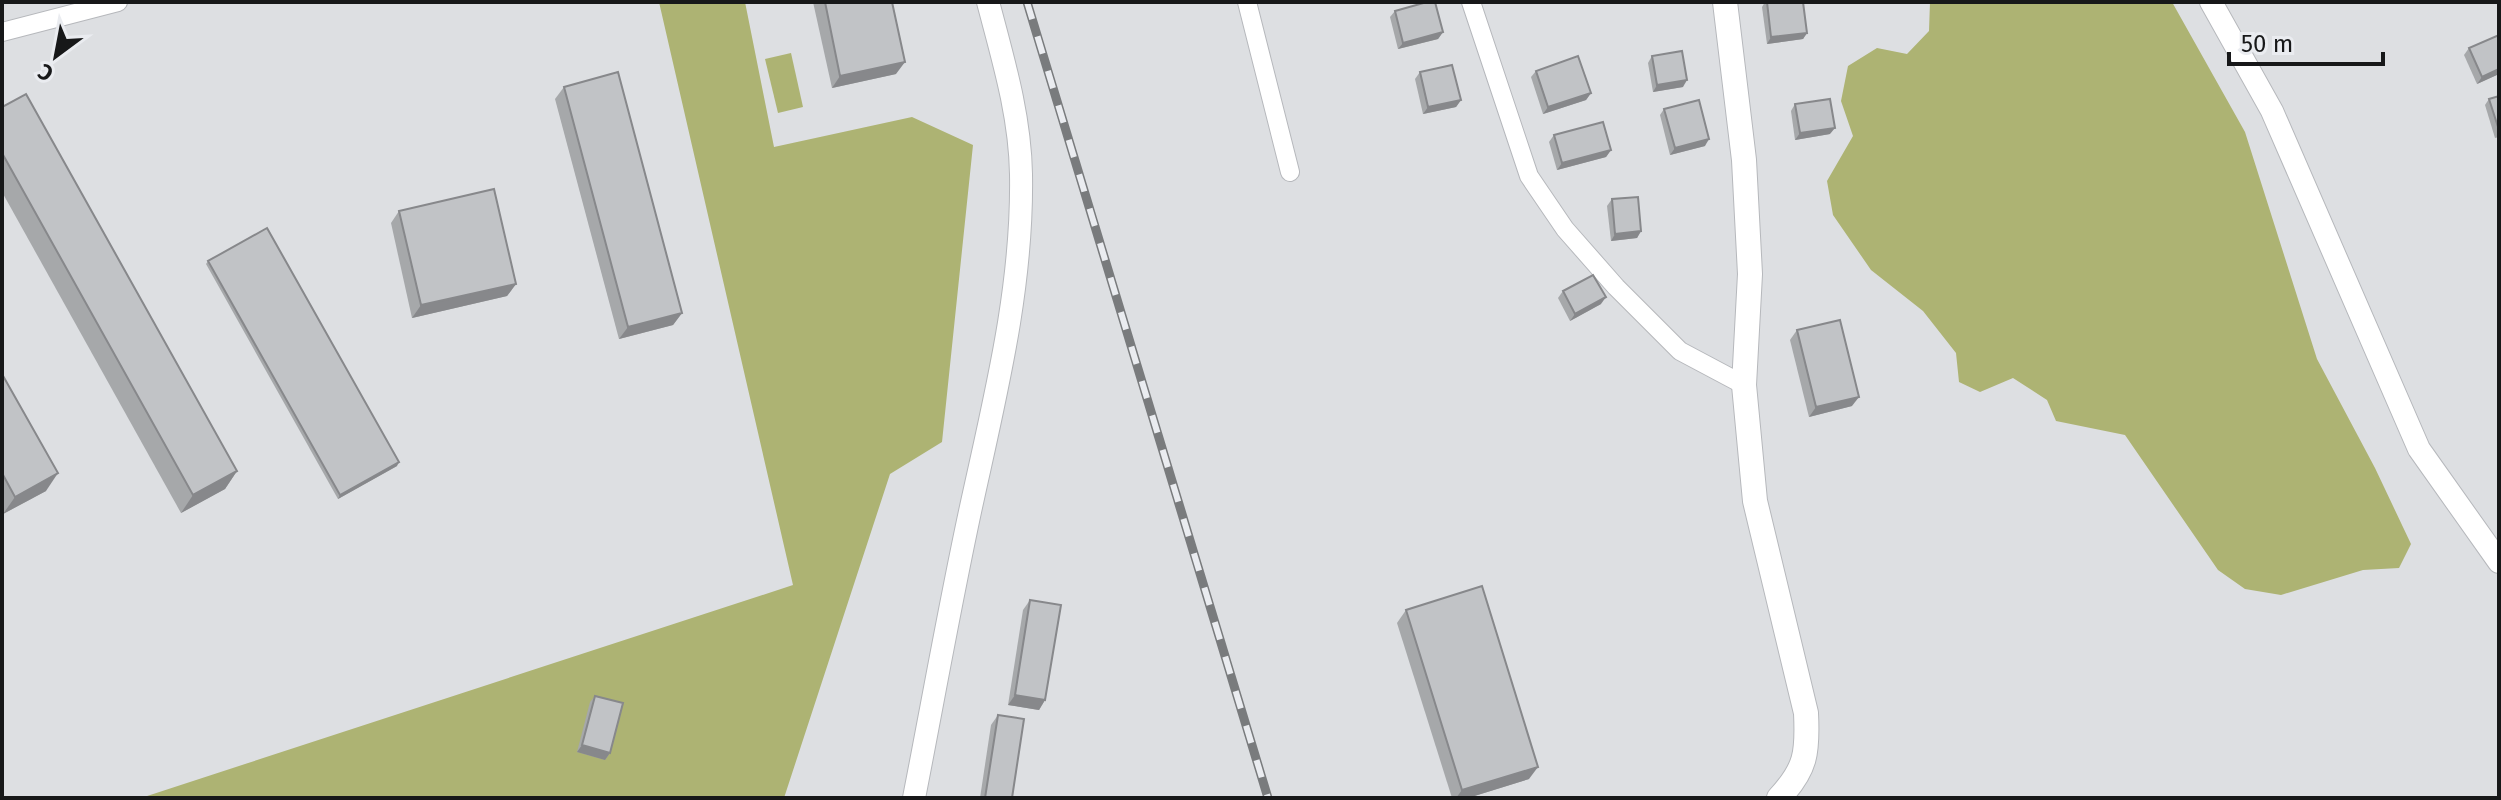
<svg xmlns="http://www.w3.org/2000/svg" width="2501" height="800" font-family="'Fira Sans',sans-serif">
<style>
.green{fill:#adb373}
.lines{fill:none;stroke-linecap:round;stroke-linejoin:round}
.minor-casing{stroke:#b6b8bc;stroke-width:20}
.tertiary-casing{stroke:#b6b8bc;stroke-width:24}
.secondary-casing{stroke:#b6b8bc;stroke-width:26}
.minor{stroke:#fff;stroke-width:18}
.tertiary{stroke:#fff;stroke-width:22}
.secondary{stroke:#fff;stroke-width:24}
.rail-casing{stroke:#797b7d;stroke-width:9}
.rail{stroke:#eaecf0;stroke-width:6;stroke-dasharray:18;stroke-linecap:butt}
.wall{fill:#a6a8aa}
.shaded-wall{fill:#87888b}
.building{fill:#c1c3c6;stroke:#87888b;stroke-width:2}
</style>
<rect width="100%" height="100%" fill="#dddfe2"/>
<!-- green -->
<g class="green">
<path d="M659 2H745L774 147 912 117 973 145 942 442 890 474 784 798H141L793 585Z"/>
<path d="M1930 2H2172L2245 132 2317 359 2375 468 2411 544 2399 568 2363 570 2281 595 2245 589 2218 570 2125 435 2056 421 2047 400 2013 378 1980 392 1959 382 1956 353 1923 311 1871 270 1833 215 1827 181 1853 136 1841 101 1848 66 1877 48 1907 54 1929 31Z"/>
<path d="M791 53 803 107 778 113 765 59Z"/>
</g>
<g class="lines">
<!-- minor casing -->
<g class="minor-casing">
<g id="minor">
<path d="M1247 2 1290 172"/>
<path d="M1471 2 1529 176 1565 229 1616 287 1680 351 1744 385"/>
<path d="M2 32 118 2"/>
</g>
</g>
<!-- tertiary casing -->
<g class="tertiary-casing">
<g id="tertiary">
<path d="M2211 2 2272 111 2419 449 2499 562"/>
<path d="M914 798C933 701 950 604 971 507 995 397 1023 288 1021 174 1020 115 1003 59 988 2"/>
</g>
</g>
<!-- secondary casing -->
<g class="secondary-casing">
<path id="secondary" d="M1725 2 1744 160 1750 274 1744 385 1755 501 1806 713C1808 753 1806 769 1779 798"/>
</g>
<!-- minor -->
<use href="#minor" class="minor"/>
<!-- tertiary -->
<use href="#tertiary" class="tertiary"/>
<!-- secondary -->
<use href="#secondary" class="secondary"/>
<!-- rail casing -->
<g class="rail-casing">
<path id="rail" d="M1027 2 1268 798"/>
</g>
<!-- rail -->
<use href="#rail" class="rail"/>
</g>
<!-- wall -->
<g class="wall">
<path d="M813 2H892L896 74 832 88Z"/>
<path d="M1765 2H1803L1807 33 1803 39 1767 44 1762 7Z"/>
<path d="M1395 11 1443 32 1438 39 1398 49 1390 17Z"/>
<path d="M2499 35V74L2477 84 2464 55 2469 48Z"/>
<path d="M1652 56 1683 87 1653 92 1648 63Z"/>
<path d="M1536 71 1591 93 1586 100 1543 114 1531 77Z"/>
<path d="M1420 72 1461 100 1456 107 1423 114 1415 79Z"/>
<path d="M564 87 682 313 673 325 619 339 555 99Z"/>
<path d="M2499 96V137L2495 138 2485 105 2489 99Z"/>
<path d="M1795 104 1830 134 1795 140 1791 111Z"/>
<path d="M2 107 237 471 225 489 181 513 2 192Z"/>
<path d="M1664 109 1705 146 1670 155 1660 115Z"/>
<path d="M1554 135 1611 150 1606 157 1557 170 1549 142Z"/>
<path d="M1612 199 1641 231 1637 238 1611 241 1607 206Z"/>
<path d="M399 211 516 284 507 296 412 318 391 223Z"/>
<path d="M208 261 397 466 338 499 206 264Z"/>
<path d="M1563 291 1601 304 1570 321 1558 298Z"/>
<path d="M1797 330 1852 406 1809 417 1790 340Z"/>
<path d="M2 374 46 491 3 514 2 512Z"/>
<path d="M1030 600 1045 700 1039 710 1008 705 1023 610Z"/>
<path d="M1406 610 1529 779 1468 798H1452L1397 623Z"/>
<path d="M595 696 610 753 605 760 577 752 590 702Z"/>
<path d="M998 715 1012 798H980L991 725Z"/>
</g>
<!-- shaded-wall -->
<g class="shaded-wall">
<path d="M1443 32 1438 39 1398 49 1403 43Z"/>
<path d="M1807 33 1803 39 1767 44 1771 37Z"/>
<path d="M905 62 896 74 832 88 840 76Z"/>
<path d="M2499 69V74L2477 84 2482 77Z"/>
<path d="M1687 80 1683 87 1653 92 1657 85Z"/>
<path d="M1591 93 1586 100 1543 114 1548 107Z"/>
<path d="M1461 100 1456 107 1423 114 1428 107Z"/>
<path d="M1835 128 1830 134 1795 140 1800 133Z"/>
<path d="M1709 139 1705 146 1670 155 1675 148Z"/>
<path d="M1611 150 1606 157 1557 170 1562 163Z"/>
<path d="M1641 231 1637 238 1611 241 1615 234Z"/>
<path d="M516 284 507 296 412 318 421 305Z"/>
<path d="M1606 297 1601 304 1570 321 1575 314Z"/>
<path d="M682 313 673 325 619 339 628 327Z"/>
<path d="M1859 397 1852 406 1809 417 1816 407Z"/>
<path d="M399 462 397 466 338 499 340 495Z"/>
<path d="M237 471 225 489 181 513 193 495Z"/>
<path d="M58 473 46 491 3 514 15 497Z"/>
<path d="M1015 695 1045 700 1039 710 1008 705Z"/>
<path d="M582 745 610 753 605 760 577 752Z"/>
<path d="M1538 767 1529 779 1468 798H1456L1462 790Z"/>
</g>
<!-- building -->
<g class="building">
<path d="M825 2H892L905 62 840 76Z"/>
<path d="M1427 2H1435L1443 32 1403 43 1395 11Z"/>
<path d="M1767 2H1803L1807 33 1771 37Z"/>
<path d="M2499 35V69L2482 77 2469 48Z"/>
<path d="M1682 51 1687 80 1657 85 1652 56Z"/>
<path d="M1578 56 1591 93 1548 107 1536 71Z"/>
<path d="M1452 65 1461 100 1428 107 1420 72Z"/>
<path d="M618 72 682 313 628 327 564 87Z"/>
<path d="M26 94 237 471 193 495 2 153V107Z"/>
<path d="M2499 96V130L2489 99Z"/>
<path d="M1830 99 1835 128 1800 133 1795 104Z"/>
<path d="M1699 100 1709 139 1675 148 1664 109Z"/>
<path d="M1603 122 1611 150 1562 163 1554 135Z"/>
<path d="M494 189 516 284 421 305 399 211Z"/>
<path d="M1638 197 1641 231 1615 234 1612 199Z"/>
<path d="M267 228 399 462 340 495 208 261Z"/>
<path d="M1593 275 1606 297 1575 314 1563 291Z"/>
<path d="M1840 320 1859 397 1816 407 1797 330Z"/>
<path d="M2 374 58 473 15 497 2 473Z"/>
<path d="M1482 586 1538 767 1462 790 1406 610Z"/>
<path d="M1030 600 1061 605 1045 700 1015 695Z"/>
<path d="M595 696 623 703 610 753 582 745Z"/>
<path d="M998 715 1024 719 1012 798H985Z"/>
</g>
<!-- border -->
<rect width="2501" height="800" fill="none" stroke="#171819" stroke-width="8"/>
<!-- north arrow -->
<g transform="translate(56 56) rotate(212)" stroke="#eaecf0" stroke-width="6" paint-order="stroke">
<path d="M0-6L14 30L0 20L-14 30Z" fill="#171819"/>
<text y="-12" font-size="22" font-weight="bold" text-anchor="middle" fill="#171819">С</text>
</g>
<!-- scale -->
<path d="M2229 52v12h154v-12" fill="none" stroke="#171819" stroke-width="4"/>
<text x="2241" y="52" font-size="24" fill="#171819" stroke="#eaecf0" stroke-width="6" paint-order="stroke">50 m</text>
</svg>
